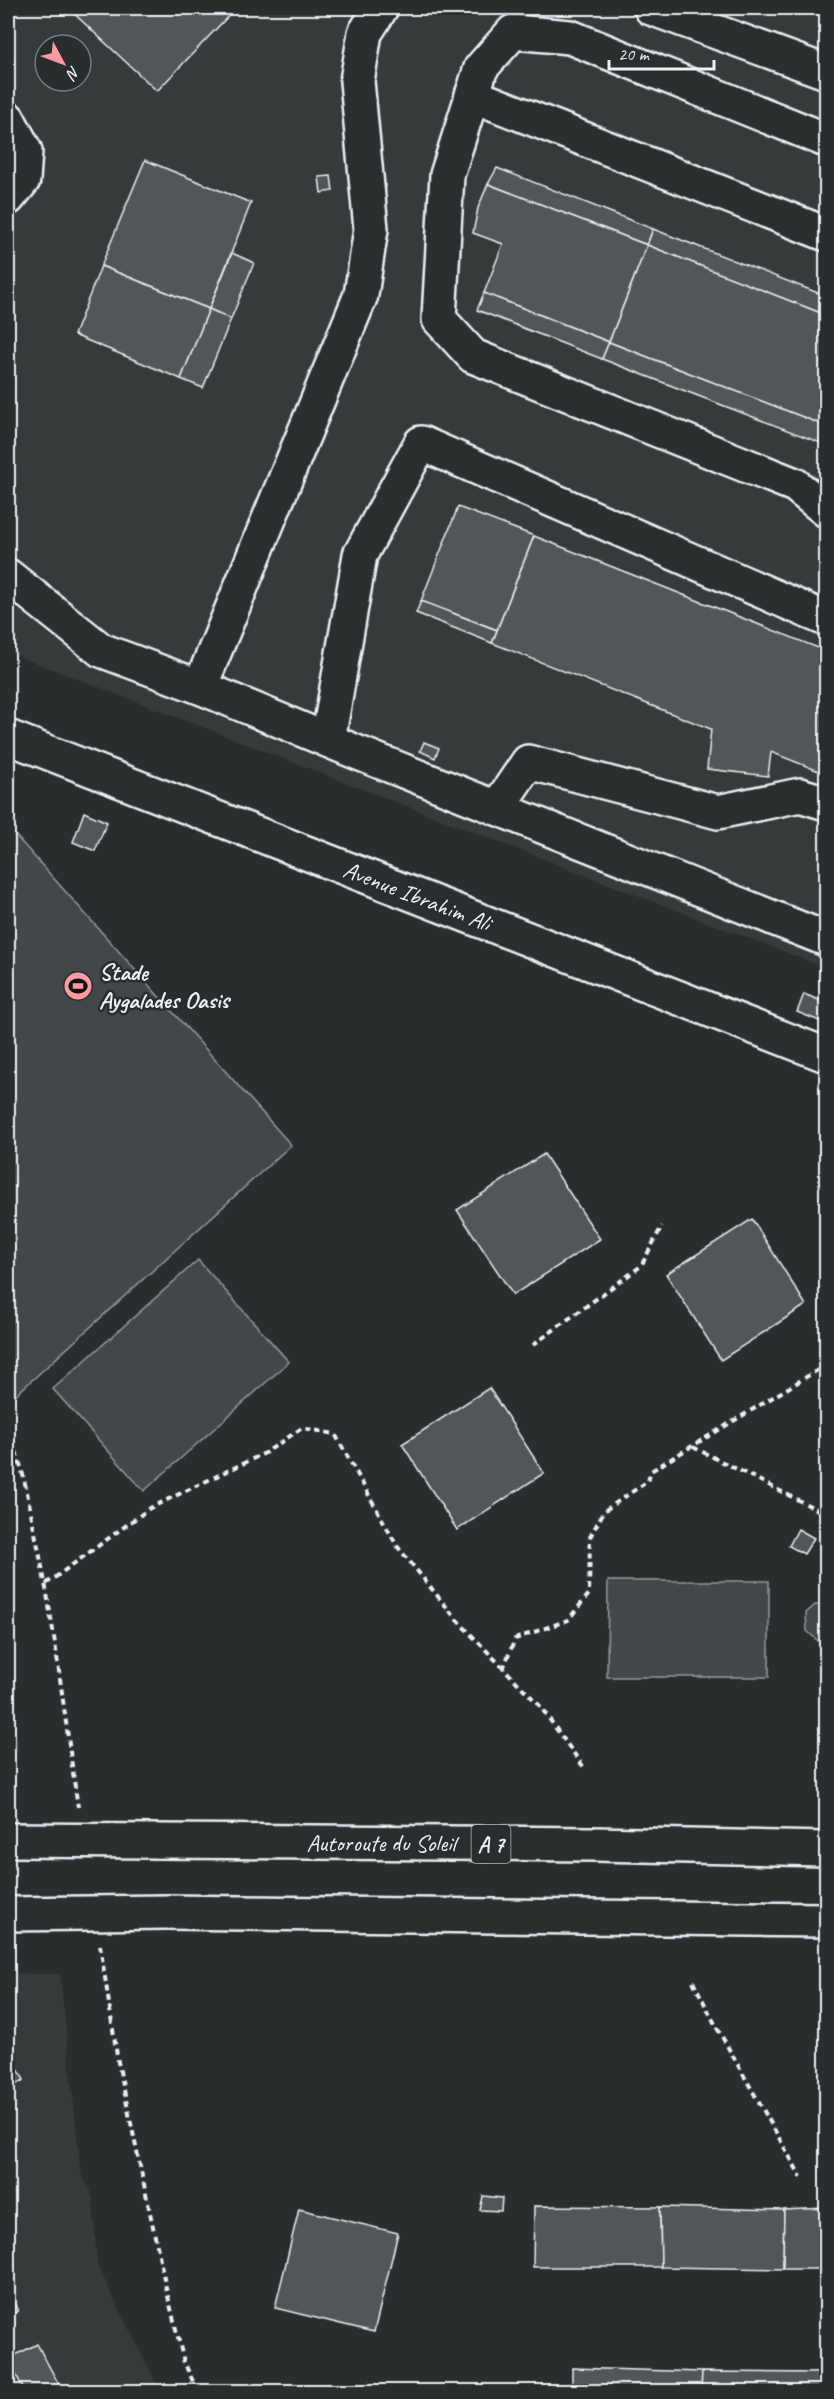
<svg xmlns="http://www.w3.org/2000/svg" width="834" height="2399" font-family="Caveat,sans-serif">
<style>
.built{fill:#363a3b;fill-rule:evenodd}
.green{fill:#424648;stroke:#959ca0;stroke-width:1.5}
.building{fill:#535759;stroke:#e8f1f8;stroke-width:1.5}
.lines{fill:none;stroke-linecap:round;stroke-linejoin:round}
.minor-casing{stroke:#e8f1f8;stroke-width:38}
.highway-casing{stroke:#e8f1f8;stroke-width:38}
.path{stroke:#e8f1f8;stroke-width:4;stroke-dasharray:6 4.5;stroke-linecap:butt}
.minor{stroke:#2a2d2e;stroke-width:33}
.highway{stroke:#2a2d2e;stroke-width:33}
.highway-bridge-casing{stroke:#e8f1f8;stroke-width:38;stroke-linecap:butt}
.highway-bridge{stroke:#2a2d2e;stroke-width:33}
.labels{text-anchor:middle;stroke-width:5;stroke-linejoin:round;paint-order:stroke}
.shield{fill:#2a2d2e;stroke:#afb6bb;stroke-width:1.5}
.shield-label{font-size:22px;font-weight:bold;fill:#e8f1f8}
.street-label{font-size:24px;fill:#e8f1f8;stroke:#2a2d2e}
.poi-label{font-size:24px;font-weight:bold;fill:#e8f1f8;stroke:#2a2d2e;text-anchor:start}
</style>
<rect width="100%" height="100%" fill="#2a2d2e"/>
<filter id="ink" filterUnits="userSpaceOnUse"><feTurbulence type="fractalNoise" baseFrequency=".0167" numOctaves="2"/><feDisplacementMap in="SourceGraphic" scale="12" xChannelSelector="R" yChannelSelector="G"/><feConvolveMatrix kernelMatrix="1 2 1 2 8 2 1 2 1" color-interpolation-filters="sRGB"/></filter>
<g filter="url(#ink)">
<!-- built -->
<g class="built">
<path d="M8 8H826V968L8 652ZM45 45H81V81H45Z"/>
<path d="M8 1667 19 1751 8 1752Z"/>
<path d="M8 1974H60L81 2173 93 2197 97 2265 160 2391 8 2392Z"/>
</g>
<!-- green -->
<g class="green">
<path d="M8 827 291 1145 10 1400 8 1396Z"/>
<path d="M198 1260 289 1362 144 1491 53 1389Z"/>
<path d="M608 1581H769V1677H607Z"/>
<path d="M815 1605 826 1606V1640L818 1641 807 1631 806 1613Z"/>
</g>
<!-- building -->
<g class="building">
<path d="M68 8H236L157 91Z"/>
<path d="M145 160 251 203 209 309 101 266Z"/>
<path d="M497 168 653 229 647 245 488 184Z"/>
<path d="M331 176 333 191 321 193 319 177Z"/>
<path d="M488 184 647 245 609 342 484 293 503 244 473 233 478 208Z"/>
<path d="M653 229 826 296V315L647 245Z"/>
<path d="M647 245 826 315V426L609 342Z"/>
<path d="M232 253 254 263 231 319 209 309Z"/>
<path d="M101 266 209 309 181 379 74 335Z"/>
<path d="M484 293 609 342 602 359 477 310Z"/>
<path d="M209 309 231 319 203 388 181 379Z"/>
<path d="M609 342 826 426V445L602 359Z"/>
<path d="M458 507 534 536 497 630 421 601Z"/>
<path d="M534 536 826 651V774L771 752 768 776 707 769 711 729 492 643Z"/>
<path d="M421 601 497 630 492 643 416 613Z"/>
<path d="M424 742 439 748 435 758 420 751Z"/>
<path d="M84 812 107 822 95 851 73 842Z"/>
<path d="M804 994 826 1003V1011L822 1022 797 1012Z"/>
<path d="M544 1154 600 1239 513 1295 457 1210Z"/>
<path d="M752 1219 806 1305 721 1360 666 1274Z"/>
<path d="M489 1388 544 1473 457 1530 402 1444Z"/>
<path d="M798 1529 814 1538 804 1554 789 1546Z"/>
<path d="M8 2051 24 2080 8 2089Z"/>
<path d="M483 2196 502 2198 501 2211 480 2210Z"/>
<path d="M534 2206 660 2207 661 2267H533Z"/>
<path d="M660 2207 784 2210 783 2269 661 2267Z"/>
<path d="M826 2208V2269H783L784 2210Z"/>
<path d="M299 2209 398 2233 374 2332 275 2308Z"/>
<path d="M8 2291 18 2311 8 2317Z"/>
<path d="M37 2344 63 2392H25L8 2359Z"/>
<path d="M572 2368 702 2372 701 2392H572Z"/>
<path d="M702 2372 826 2373V2392H701Z"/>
</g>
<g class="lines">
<!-- minor casing -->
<g class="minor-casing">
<g id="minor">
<path d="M651 8 826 72"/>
<path d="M472 95 826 234"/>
<path d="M8 119 25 151 23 180 8 198"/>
<path d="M826 140 570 37 513 32 481 68 447 175 439 319 473 356 795 485 826 510"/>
<path d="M8 576 101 650 200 687 361 295 371 229 357 81 365 33 381 8"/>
<path d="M200 687 356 752 826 939"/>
<path d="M8 737 826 1055"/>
<path d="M328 740 360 555 421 443 826 619"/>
<path d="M497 808 528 762 718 812 800 795 826 803"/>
</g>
</g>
<!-- highway casing -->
<g class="highway-casing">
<g id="highway">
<path d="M156 1841 594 1844 826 1849"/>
<path d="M167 1912 826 1920"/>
</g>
</g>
<!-- path -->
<g class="path">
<path d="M533 1345 641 1266 662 1226"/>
<path d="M8 1432C23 1463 28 1499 35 1533 55 1623 64 1716 78 1807"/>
<path d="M693 1447 826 1514"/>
<path d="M46 1584 150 1508 265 1453 302 1428 335 1434 397 1546 457 1620 540 1706 585 1769"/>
<path d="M503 1669 515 1639 568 1620 589 1594 590 1537 604 1511 648 1481 651 1471 826 1365"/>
<path d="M100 1945 118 2062 166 2288 184 2362 198 2392"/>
<path d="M693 1981 716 2026 801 2177"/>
</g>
<!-- minor -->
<use href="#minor" class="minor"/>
<!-- highway -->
<use href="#highway" class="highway"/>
<!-- highway-bridge casing -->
<g class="highway-bridge-casing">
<g id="highway-bridge">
<path d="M8 1840 156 1841"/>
<path d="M8 1914 167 1912"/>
</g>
</g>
<!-- highway-bridge -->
<use href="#highway-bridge" class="highway-bridge"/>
</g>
</g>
<!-- icons -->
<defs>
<g id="stadium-disc" transform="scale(1.5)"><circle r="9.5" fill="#ff9aa2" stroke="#2a2d2e"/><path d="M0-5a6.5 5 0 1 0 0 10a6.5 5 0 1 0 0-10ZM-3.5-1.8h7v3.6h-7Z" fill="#111"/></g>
</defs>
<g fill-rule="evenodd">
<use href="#stadium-disc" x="78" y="986"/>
</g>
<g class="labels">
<!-- shield labels -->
<rect class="shield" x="471.5" y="1825" width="39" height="38" rx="4.5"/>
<g class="shield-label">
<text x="491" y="1852">A 7</text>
</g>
<!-- street labels -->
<g class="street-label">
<text transform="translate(417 896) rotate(21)" y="8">Avenue Ibrahim Ali</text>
<text x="381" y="1851">Autoroute du Soleil</text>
</g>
<!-- poi labels -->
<g class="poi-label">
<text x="99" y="980">Stade<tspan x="99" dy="28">Aygalades Oasis</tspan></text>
</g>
</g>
<!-- margin -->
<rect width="834" height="2399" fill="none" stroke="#2a2d2e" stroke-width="30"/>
<rect x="15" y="15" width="804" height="2369" fill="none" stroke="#e8f1f8" stroke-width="2" filter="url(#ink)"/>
<!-- north arrow -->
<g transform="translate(63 63) rotate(131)"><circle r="28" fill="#2a2d2e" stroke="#767b7f" stroke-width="1.5"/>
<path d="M0-4.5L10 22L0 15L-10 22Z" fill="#ff9aa2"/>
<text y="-9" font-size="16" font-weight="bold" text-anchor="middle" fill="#e8f1f8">N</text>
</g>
<!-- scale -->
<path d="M609 60v9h105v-9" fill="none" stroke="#e8f1f8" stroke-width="3"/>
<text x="618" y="60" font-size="18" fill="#e8f1f8" stroke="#2a2d2e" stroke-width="4.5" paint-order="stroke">20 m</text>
</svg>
